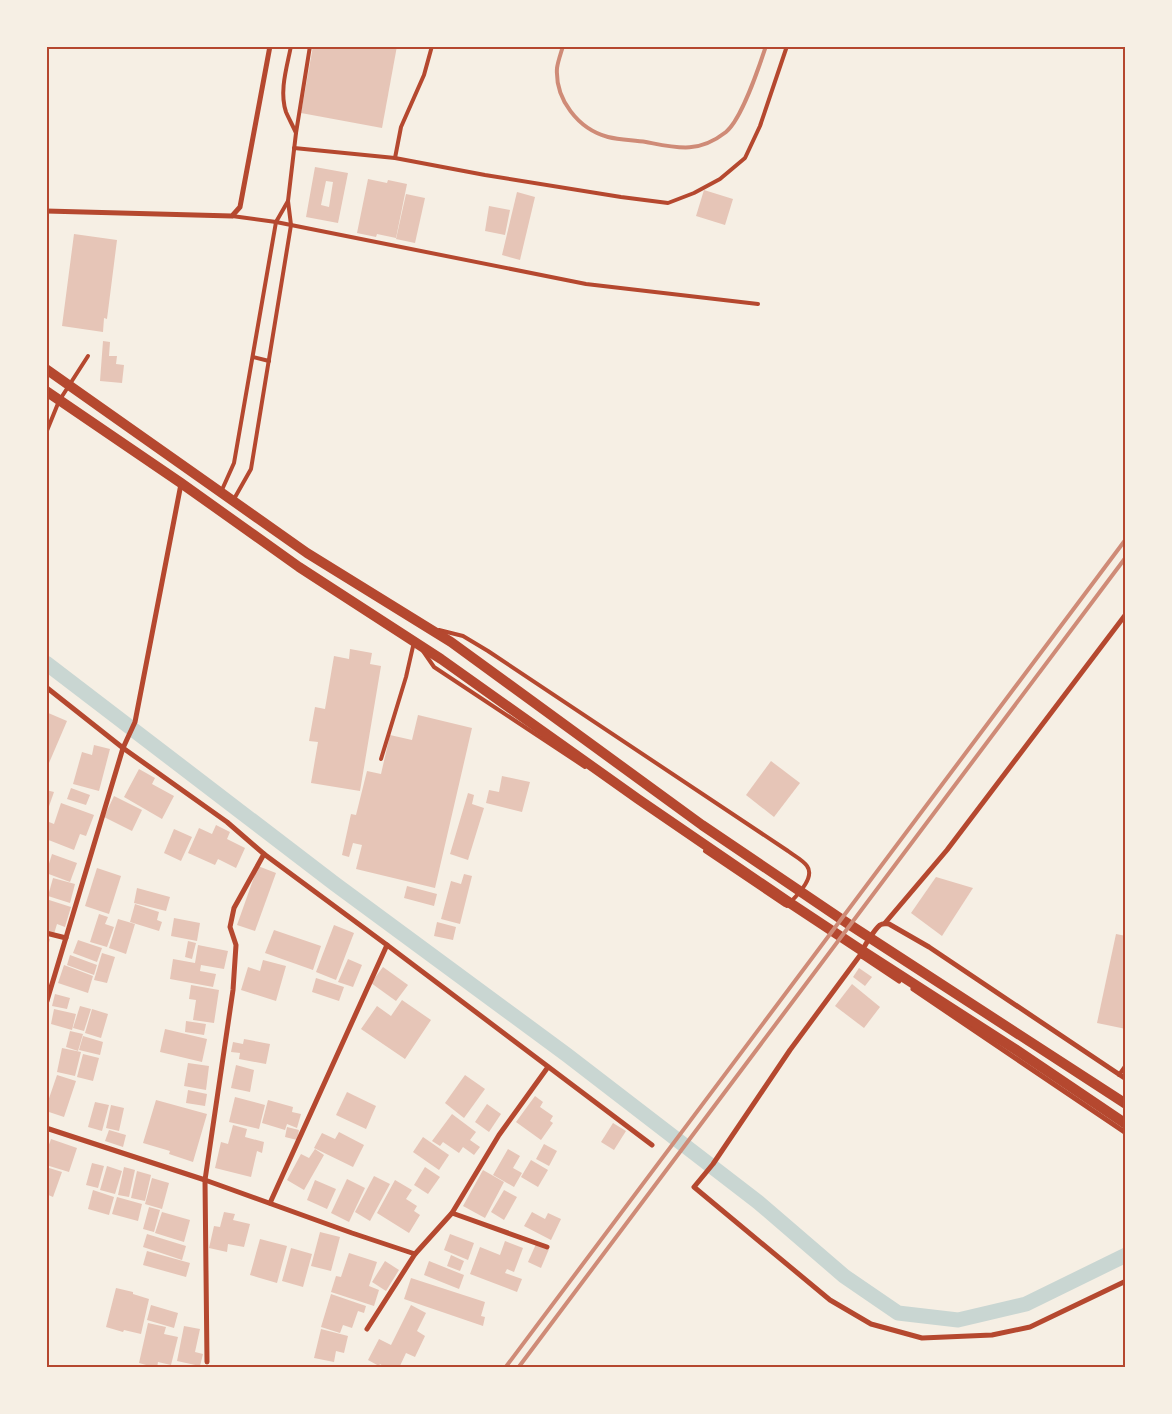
<svg xmlns="http://www.w3.org/2000/svg" width="1172" height="1414" font-family="'Sofia Sans Condensed',sans-serif">
<style>
.lines{fill:none;stroke-linecap:round;stroke-linejoin:round}
.canal{stroke:#c9d6d2;stroke-width:15}
.building{fill:#e6c5b7;fill-rule:evenodd}
.service{stroke:#b5482f;stroke-width:4}
.minor{stroke:#b5482f;stroke-width:5}
.secondary{stroke:#b5482f;stroke-width:10}
.rail{stroke:#cf8b77;stroke-width:4}
.neatline{fill:none;stroke:#b5482f;stroke-width:2}
</style>
<rect width="100%" height="100%" fill="#f6efe4"/>
<g class="lines">
<!-- canal -->
<path class="canal" d="M46 663 335 884 567 1055 758 1202 844 1276 898 1313 958 1320 1026 1304 1126 1255"/>
</g>
<!-- building -->
<g class="building">
<path d="M313 46H397L382 128 301 113Z"/>
<path d="M315 167 348 173 338 223 306 217ZM326 181 333 182 329 207 321 205Z"/>
<path d="M368 179 387 183 388 180 407 184 396 238 377 234 376 237 357 233Z"/>
<path d="M704 190 733 199 725 225 696 216Z"/>
<path d="M517 192 535 197 520 260 502 255Z"/>
<path d="M406 194 425 198 415 243 396 239Z"/>
<path d="M489 206 510 210 505 235 485 231Z"/>
<path d="M74 234 117 240 107 319 104 318 103 332 62 326Z"/>
<path d="M103 341 110 342 109 356H117L116 364 124 365 122 383 100 381Z"/>
<path d="M350 649 372 653 370 664 381 666 360 791 311 783 318 742 309 741 315 707 325 709 334 656 349 659Z"/>
<path d="M46 712 67 721 46 770Z"/>
<path d="M418 715 472 728 435 888 356 869 362 845 353 843 349 857 342 855 351 814 356 815 367 771 381 774 390 735 412 740Z"/>
<path d="M94 745 110 749 99 791 73 784 82 752 92 755Z"/>
<path d="M771 761 800 783 774 817 746 795Z"/>
<path d="M139 769 155 778 152 784 174 796 162 819 124 797Z"/>
<path d="M502 776 530 782 522 812 486 803 489 790 499 792Z"/>
<path d="M71 788 90 795 86 805 67 799Z"/>
<path d="M46 790 54 792 47 812H46Z"/>
<path d="M468 793 474 795 472 804 484 808 468 860 450 854Z"/>
<path d="M114 796 142 810 132 831 104 817Z"/>
<path d="M61 803 94 815 86 836 80 834 74 850 46 839V830L49 822 54 824Z"/>
<path d="M216 825 230 832 227 839 245 848 236 868 218 859 215 865 188 853 199 828 212 834Z"/>
<path d="M174 829 192 837 181 861 164 853Z"/>
<path d="M52 854 77 863 70 882 46 873Z"/>
<path d="M258 866 276 873 255 931 237 925Z"/>
<path d="M97 868 121 876 109 914 85 906Z"/>
<path d="M464 874 472 876 460 924 441 919 451 881 461 884Z"/>
<path d="M936 877 973 888 942 936 911 913Z"/>
<path d="M53 878 75 884 70 903 48 896Z"/>
<path d="M407 886 437 894 434 906 404 898Z"/>
<path d="M137 888 170 897 166 911 134 903Z"/>
<path d="M46 899 71 907 65 927 57 924 54 934 46 931Z"/>
<path d="M135 904 159 912 157 920 162 922 159 931 130 922Z"/>
<path d="M99 914 108 917 105 924 114 927 107 947 90 942Z"/>
<path d="M174 918 200 923 197 941 171 936Z"/>
<path d="M118 919 135 924 126 954 109 948Z"/>
<path d="M437 922 456 927 453 940 434 936Z"/>
<path d="M334 925 354 933 336 980 316 972Z"/>
<path d="M274 930 321 946 313 970 265 953Z"/>
<path d="M1116 934 1126 936V1029L1097 1023Z"/>
<path d="M46 938 50 939 47 950H46Z"/>
<path d="M78 940 102 948 97 962 73 953Z"/>
<path d="M188 941 196 943 192 959 185 957Z"/>
<path d="M198 945 228 951 224 969 201 965 200 971 216 974 213 987 170 979 173 959 195 963Z"/>
<path d="M102 953 115 957 107 983 94 980Z"/>
<path d="M70 955 97 965 94 975 67 965Z"/>
<path d="M348 959 362 965 353 987 338 982Z"/>
<path d="M263 960 286 966 276 1001 241 990 248 967 260 971Z"/>
<path d="M64 965 93 976 88 993 58 983Z"/>
<path d="M383 967 408 985 396 1001 371 983Z"/>
<path d="M859 968 872 977 865 986 853 977Z"/>
<path d="M316 978 344 987 339 1001 312 992Z"/>
<path d="M852 984 880 1007 864 1028 835 1006Z"/>
<path d="M191 985 219 990 214 1023 193 1020 196 1000 189 999Z"/>
<path d="M55 994 70 998 67 1009 52 1006Z"/>
<path d="M402 1000 431 1020 405 1059 361 1029 377 1006 391 1016Z"/>
<path d="M80 1006 91 1009 84 1031 73 1028Z"/>
<path d="M54 1009 76 1014 72 1030 51 1024Z"/>
<path d="M92 1009 108 1014 101 1038 85 1033Z"/>
<path d="M186 1021 206 1024 204 1035 185 1032Z"/>
<path d="M165 1029 207 1039 202 1062 160 1052Z"/>
<path d="M70 1031 83 1034 78 1051 66 1047Z"/>
<path d="M83 1036 103 1042 100 1055 79 1050Z"/>
<path d="M244 1039 270 1044 266 1064 239 1059 240 1053 231 1052 233 1042 243 1044Z"/>
<path d="M62 1048 81 1052 75 1076 57 1072Z"/>
<path d="M83 1054 99 1058 93 1081 77 1077Z"/>
<path d="M188 1063 209 1066 206 1090 184 1086Z"/>
<path d="M236 1065 254 1070 250 1092 231 1088Z"/>
<path d="M57 1075 76 1081 64 1117 46 1111V1107Z"/>
<path d="M465 1075 485 1089 464 1118 445 1103Z"/>
<path d="M188 1090 207 1094 205 1106 186 1103Z"/>
<path d="M347 1092 376 1106 366 1129 336 1115Z"/>
<path d="M535 1096 543 1102 540 1107 553 1116 550 1121 553 1123 541 1140 516 1122Z"/>
<path d="M235 1097 265 1105 259 1129 229 1122Z"/>
<path d="M156 1100 207 1114 193 1162 169 1154 170 1151 143 1143Z"/>
<path d="M268 1100 293 1107 292 1112 301 1114 297 1128 287 1124 285 1130 262 1123Z"/>
<path d="M95 1102 109 1105 102 1131 88 1127Z"/>
<path d="M487 1104 501 1114 489 1132 475 1122Z"/>
<path d="M111 1105 124 1108 119 1131 106 1128Z"/>
<path d="M452 1114 476 1132 470 1140 480 1147 474 1155 463 1147 459 1153 443 1142 440 1146 432 1141Z"/>
<path d="M613 1123 626 1131 614 1150 601 1142Z"/>
<path d="M233 1125 247 1129 245 1137 264 1142 262 1153 257 1151 251 1177 215 1168 221 1142 228 1144Z"/>
<path d="M287 1127 299 1130 297 1140 285 1137Z"/>
<path d="M109 1130 126 1135 123 1147 105 1141Z"/>
<path d="M339 1132 364 1145 353 1167 314 1148 322 1133 335 1139Z"/>
<path d="M423 1137 449 1155 439 1170 413 1152Z"/>
<path d="M51 1139 77 1148 69 1172 46 1165V1153Z"/>
<path d="M544 1144 557 1151 549 1166 536 1159Z"/>
<path d="M315 1149 324 1155 304 1190 287 1180 301 1154 309 1158Z"/>
<path d="M508 1149 520 1156 513 1168 522 1173 514 1187 493 1175Z"/>
<path d="M531 1160 548 1170 538 1187 521 1177Z"/>
<path d="M92 1163 104 1166 98 1188 86 1185Z"/>
<path d="M107 1166 122 1171 115 1194 100 1190Z"/>
<path d="M46 1167 62 1172 53 1197 46 1194Z"/>
<path d="M124 1167 135 1170 129 1197 118 1195Z"/>
<path d="M425 1167 440 1177 428 1194 414 1185Z"/>
<path d="M483 1170 504 1182 485 1218 463 1206Z"/>
<path d="M137 1171 151 1175 145 1201 131 1198Z"/>
<path d="M374 1176 390 1184 370 1221 355 1212Z"/>
<path d="M152 1178 169 1183 162 1209 145 1204Z"/>
<path d="M347 1179 365 1188 349 1222 331 1213Z"/>
<path d="M315 1180 336 1189 327 1209 307 1200Z"/>
<path d="M395 1180 412 1190 406 1199 417 1206 414 1211 420 1215 409 1233 377 1213Z"/>
<path d="M93 1190 114 1197 109 1215 88 1209Z"/>
<path d="M504 1190 517 1197 504 1220 491 1212Z"/>
<path d="M117 1197 142 1204 138 1221 112 1214Z"/>
<path d="M149 1207 160 1210 154 1232 143 1229Z"/>
<path d="M162 1212 190 1220 184 1242 155 1233Z"/>
<path d="M224 1212 235 1214 233 1220 250 1224 244 1247 228 1244 227 1252 209 1248 214 1226 220 1227Z"/>
<path d="M532 1212 545 1219 548 1213 561 1219 551 1240 524 1226Z"/>
<path d="M320 1232 340 1237 331 1271 311 1266Z"/>
<path d="M147 1234 186 1246 182 1260 143 1247Z"/>
<path d="M450 1234 474 1243 468 1260 444 1250Z"/>
<path d="M260 1239 287 1246 277 1283 250 1275Z"/>
<path d="M505 1241 523 1248 514 1272 507 1269 505 1273 522 1279 517 1292 470 1274 480 1247 500 1255Z"/>
<path d="M536 1244 549 1249 541 1268 528 1262Z"/>
<path d="M291 1248 312 1254 303 1287 282 1281Z"/>
<path d="M147 1251 190 1263 186 1277 143 1265Z"/>
<path d="M349 1253 377 1262 369 1286 379 1290 374 1306 331 1292 336 1276 341 1277Z"/>
<path d="M451 1255 464 1261 460 1271 447 1266Z"/>
<path d="M385 1261 399 1270 386 1291 372 1282Z"/>
<path d="M429 1261 464 1275 459 1289 424 1275Z"/>
<path d="M411 1278 485 1302 481 1316 485 1317 483 1326 404 1299Z"/>
<path d="M116 1288 133 1292V1294L149 1299 141 1334 124 1330 123 1332 106 1327Z"/>
<path d="M331 1294 366 1306 364 1313 358 1311 352 1328 343 1325 340 1333 321 1327Z"/>
<path d="M151 1305 178 1313 174 1328 147 1320Z"/>
<path d="M411 1305 426 1313 417 1331 425 1336 415 1357 406 1353 399 1368H386L380 1364 379 1366 368 1360 379 1339 391 1345Z"/>
<path d="M148 1323 166 1327 164 1334 178 1337 171 1365 158 1362 157 1368 139 1363Z"/>
<path d="M184 1326 200 1329 195 1352 203 1354 200 1366 177 1361Z"/>
<path d="M321 1329 348 1336 344 1353 336 1351 334 1362 314 1358Z"/>
</g>
<g class="lines">
<!-- service -->
<g class="service">
<path d="M291 46C287 67 279 91 286 112 289 119 293 126 296 133"/>
<path d="M294 148 395 158 485 175 621 197 668 203 694 193 720 179 745 158 760 126 787 46"/>
<path d="M395 158 401 127 424 75 432 46"/>
<path d="M232 216 276 222 586 284 758 304"/>
<path d="M253 357 269 361"/>
<path d="M46 433 59 401 88 356"/>
<path d="M221 492 234 463 276 222 288 201"/>
<path d="M234 499 251 469 291 225 288 201 296 133 310 46"/>
<path d="M439 630 463 636 488 651 788 851C793 855 803 860 807 866 816 878 795 897 787 906L785 905 705 851"/>
<path d="M423 651 434 667 585 767"/>
<path d="M381 759 406 677 414 642"/>
<path d="M1119 1075 1126 1065"/>
</g>
<!-- minor -->
<g class="minor">
<path d="M46 211 232 216 240 207 270 46"/>
<path d="M46 687 123 748 227 822 264 854 387 945 652 1145"/>
<path d="M885 923 947 850 1126 614"/>
<path d="M46 933 66 938"/>
<path d="M861 954 790 1050 713 1164 694 1187 830 1300 871 1324 922 1338 992 1335 1030 1327 1126 1281"/>
<path d="M899 981 863 957 861 954C863 947 875 929 880 925 883 923 886 924 889 924L929 947 1126 1079"/>
<path d="M913 989 1126 1133"/>
<path d="M46 1004 123 748 135 722 181 484"/>
<path d="M46 1128 205 1180 352 1233 415 1254"/>
<path d="M270 1203 387 945"/>
<path d="M452 1213 547 1247"/>
<path d="M367 1329 415 1254 452 1213 499 1135 548 1067"/>
<path d="M207 1362 205 1180 233 990 236 945 230 927 234 908 264 854"/>
</g>
<!-- secondary -->
<g class="secondary">
<path d="M46 369 307 553 451 642 702 825 847 923 1126 1104"/>
<path d="M46 391 181 483 299 567 441 659 638 799 790 903 858 948 1015 1049 1126 1124"/>
</g>
<!-- rail -->
<g class="rail">
<path d="M563 46C561 53 558 61 557 68 555 99 578 129 608 137 620 140 633 140 646 142 677 148 698 154 726 132 742 119 759 67 766 46"/>
<path d="M505 1368 1126 539"/>
<path d="M518 1368 1126 557"/>
</g>
</g>
<!-- border -->
<rect width="1172" height="1414" fill="none" stroke="#f6efe4" stroke-width="95"/>
<rect x="48" y="48" width="1076" height="1318" class="neatline"/>
</svg>
